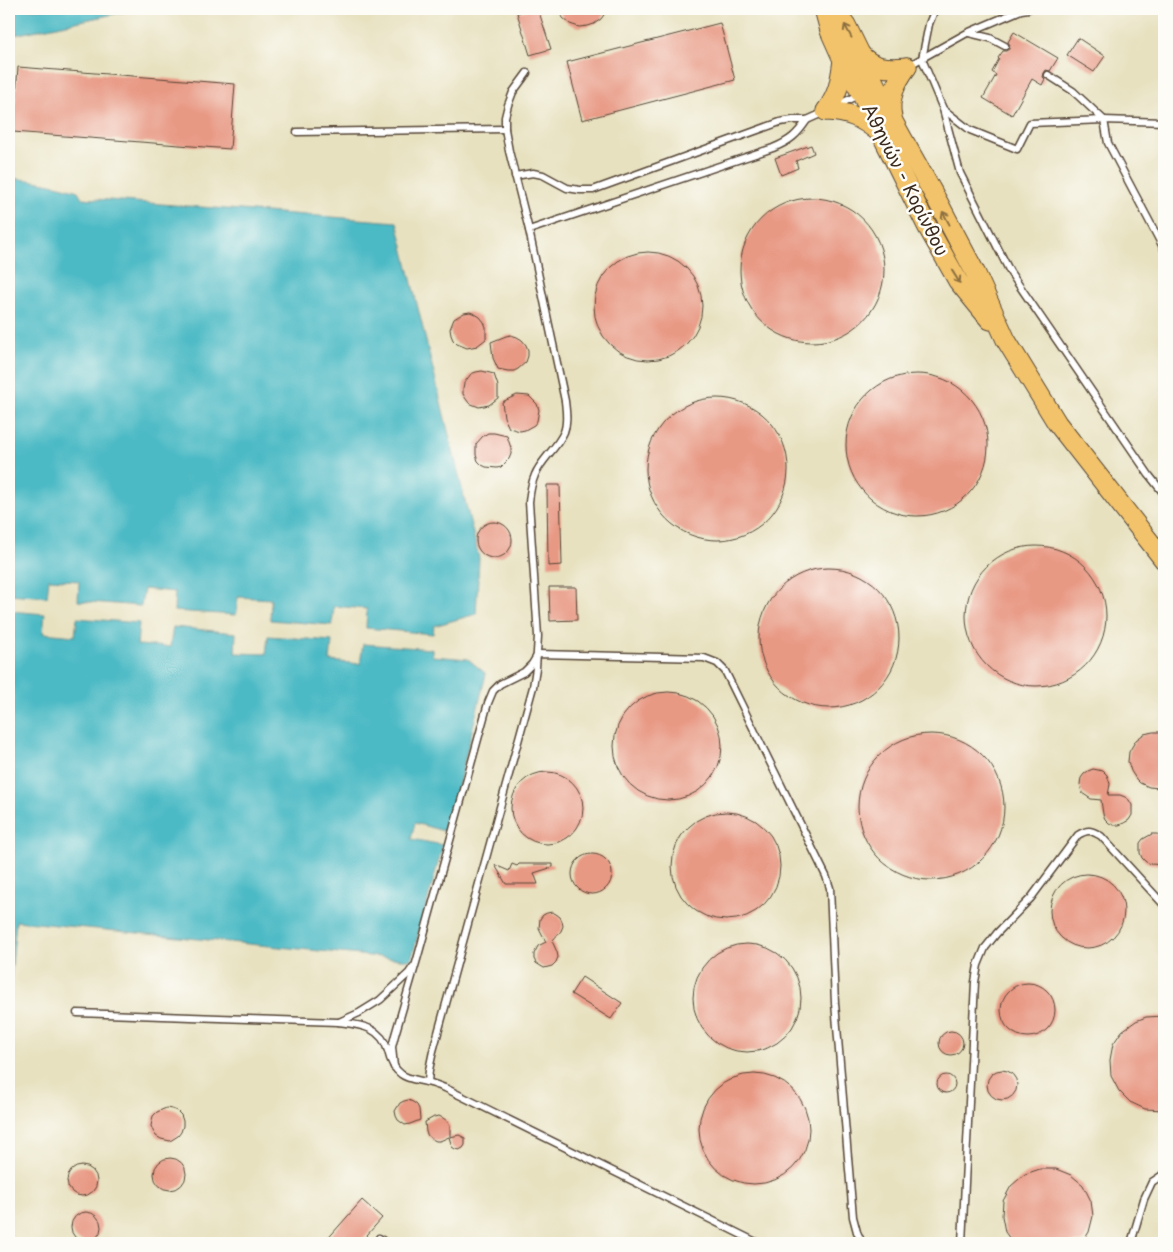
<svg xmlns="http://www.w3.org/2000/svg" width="1173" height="1252" font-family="'Playpen Sans',sans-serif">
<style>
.water{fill:#4cbac5;stroke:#447272}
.building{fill:#e89984}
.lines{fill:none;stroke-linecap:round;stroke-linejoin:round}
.service-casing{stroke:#554536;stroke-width:9}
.primary-casing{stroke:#554536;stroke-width:21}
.service{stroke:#fff;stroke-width:6}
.primary{stroke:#f2c36a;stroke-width:19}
.oneway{stroke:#8d6f40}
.labels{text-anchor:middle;stroke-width:5;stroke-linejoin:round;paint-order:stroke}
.street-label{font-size:18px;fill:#3b2a1e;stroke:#fdfcf7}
</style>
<rect width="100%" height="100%" fill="#fdfcf7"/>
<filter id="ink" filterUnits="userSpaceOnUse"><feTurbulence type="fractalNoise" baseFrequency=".02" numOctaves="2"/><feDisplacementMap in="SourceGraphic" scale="10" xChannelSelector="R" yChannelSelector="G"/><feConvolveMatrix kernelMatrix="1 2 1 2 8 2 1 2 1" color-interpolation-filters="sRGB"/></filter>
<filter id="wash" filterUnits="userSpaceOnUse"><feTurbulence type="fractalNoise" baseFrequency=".0096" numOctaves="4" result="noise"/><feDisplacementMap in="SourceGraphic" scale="20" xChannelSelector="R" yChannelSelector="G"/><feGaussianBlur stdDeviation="1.12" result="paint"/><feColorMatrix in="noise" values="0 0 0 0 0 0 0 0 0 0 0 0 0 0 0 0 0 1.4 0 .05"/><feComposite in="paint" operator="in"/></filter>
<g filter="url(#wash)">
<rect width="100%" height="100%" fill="#e7e1bf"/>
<!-- water -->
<g class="water">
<path d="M9 9H138L9 36Z"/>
<path d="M9 178C33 180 55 184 78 191L82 198 397 222 479 558 476 614 434 626 433 634 366 628 367 609 334 606 332 625 270 620 271 599 238 597 236 615 174 611 175 592 144 589 141 606 78 601 79 581 49 579 47 597 9 594Z"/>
<path d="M9 611 45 614 43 633 75 636 77 618 139 623 137 645 170 647 173 627 236 633 235 653 266 654 268 636 332 641 330 661 360 664 363 644 432 649V656L468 659 486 674 447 832 415 823 411 839 443 845 411 960 16 921 9 996Z"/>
</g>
<g id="blocks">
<!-- building -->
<g class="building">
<path d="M529 9H538L551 49 530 55 517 13Z"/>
<path d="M558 9H608L601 19 594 24 588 26 579 27 570 24 563 18Z"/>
<path d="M720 23 735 80 582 120 567 62Z"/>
<path d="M1014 32 1058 58 1050 71 1046 70 1044 73 1043 77 1045 79 1042 85 1032 79 1012 115 983 98 996 75 992 72 999 59 998 58 1003 51H1006L1009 49 1010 45 1008 42Z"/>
<path d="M1078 38 1105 56 1094 72 1067 55Z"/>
<path d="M18 67 235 84 230 149 13 132Z"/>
<path d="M811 145 814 153 796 161 798 168 781 175 775 158Z"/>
<circle cx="812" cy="270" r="72"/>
<circle cx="648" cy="306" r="54"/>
<path d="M470 312 475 314 480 317 484 322 486 327V339L477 346 467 348 457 344 453 340 451 335 450 329 454 319 464 313Z"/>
<path d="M511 335 517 337 522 340 526 345 528 350V356L526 362 518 369 514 371H508L498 369 493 358 491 342 506 336Z"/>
<path d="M482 371 494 374 498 386V398L489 405 479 407 469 403 466 399 463 394V388L464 383 471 374 476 372Z"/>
<circle cx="917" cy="445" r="71"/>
<path d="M517 395 529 396 537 404 539 410 537 421 534 425 525 430 520 431 509 428 504 417 502 402Z"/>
<circle cx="717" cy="469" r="71"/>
<path d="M488 433H494L507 436 511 448V454L509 459 501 467 497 468 486 467 482 465 478 461 476 455V444L483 436Z"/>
<path d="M547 485H560L562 565 548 566Z"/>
<circle cx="494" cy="540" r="18"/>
<circle cx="1036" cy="616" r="70"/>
<circle cx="829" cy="638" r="70"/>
<path d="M549 587H576L577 620 550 621Z"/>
<circle cx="668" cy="746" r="54"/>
<path d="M1153 732H1164V786L1159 788 1149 787 1140 783 1136 779 1131 771 1128 762 1129 752 1136 740 1144 734Z"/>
<circle cx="931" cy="807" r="73"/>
<path d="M1093 769 1103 771 1107 775 1110 784 1108 795H1120L1125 797 1129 800 1132 805V815L1129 820 1124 823 1119 825H1113L1109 823 1105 819 1103 814 1101 800 1091 799 1082 793 1080 784 1081 778 1084 774 1088 771Z"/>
<circle cx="547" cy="808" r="36"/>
<circle cx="726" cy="866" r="54"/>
<path d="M1152 834H1158L1164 837V865L1151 864 1146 862 1142 858 1140 853V843L1143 839Z"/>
<circle cx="592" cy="874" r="20"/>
<path d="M512 864 517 866 519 864H553V867L534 873 538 884H506L495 865 509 871Z"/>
<circle cx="1087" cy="911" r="37"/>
<path d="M552 912 556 914 560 917 562 921 563 926 561 931 552 941 557 952 558 957 556 962 552 966 544 968 536 963 534 959V954L538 946 546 942 539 928 540 919 543 915 547 913Z"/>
<circle cx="747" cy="998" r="54"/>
<path d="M582 977 622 1003 611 1019 571 994Z"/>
<circle cx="1028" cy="1010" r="27"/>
<path d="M1164 1016V1110L1145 1109 1130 1102 1119 1091 1111 1076 1110 1060 1113 1044 1122 1031 1136 1021 1146 1017Z"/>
<circle cx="951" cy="1043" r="12"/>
<circle cx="1002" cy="1085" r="15"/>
<circle cx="754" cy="1129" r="55"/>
<circle cx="946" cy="1084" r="9"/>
<path d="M408 1100 413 1102 417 1105 419 1109 420 1120 410 1124 405 1125 398 1120 396 1116 395 1111 400 1103 404 1101Z"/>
<path d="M166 1108 172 1109 177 1111 181 1115 183 1121V1126L181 1132 178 1136 170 1141 161 1139 156 1136 153 1131 151 1126 153 1116 157 1112Z"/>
<path d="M439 1116 443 1118 447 1121 450 1126V1137L459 1135 465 1138V1145L463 1148 459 1150 455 1149 452 1147 449 1137 440 1141H436L432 1139 428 1136 426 1132 425 1122 434 1117Z"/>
<circle cx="170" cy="1174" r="16"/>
<circle cx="82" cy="1181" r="15"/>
<path d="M1040 1169H1056L1071 1175 1083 1185 1091 1201 1093 1216 1089 1232 1082 1243H1013L1005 1232 1002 1216 1003 1201 1011 1186 1025 1174Z"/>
<path d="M362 1200 382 1218 360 1243H324Z"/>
<circle cx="86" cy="1227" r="15"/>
</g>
</g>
</g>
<g filter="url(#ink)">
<use href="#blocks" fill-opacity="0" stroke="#554536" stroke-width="1"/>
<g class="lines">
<!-- service casing -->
<g class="service-casing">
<g id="service">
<path d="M935 9 929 24 922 59 943 109 960 173 1010 272 1149 475 1164 494"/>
<path d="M969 33 990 38 1005 46"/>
<path d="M908 66 967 33 1021 10 1028 9"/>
<path d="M1048 75 1073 91 1104 120 1108 143 1164 249"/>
<path d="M836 106 858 95"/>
<path d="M943 109 970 130 1017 149 1030 123 1104 120 1164 122"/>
<path d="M297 132 505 129"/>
<path d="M515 176 533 173 543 175 567 188 580 190H593L780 122 793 120H807L825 112"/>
<path d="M529 230 773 148C790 141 797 135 807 120"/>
<path d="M77 1013 338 1022C360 1025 381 1026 388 1051 390 1060 393 1068 401 1074 407 1079 418 1080 426 1082 433 1083 439 1086 445 1088L758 1243"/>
<path d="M339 1022 359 1013 380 1000 409 973 413 967"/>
<path d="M394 1067 392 1047 395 1035 418 956 488 703 493 691 500 684 524 672 532 664 538 654 704 658 717 663 725 671 826 876 830 888 835 1003 853 1217 857 1232 862 1243"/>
<path d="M428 1082 429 1070 433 1051 533 687 536 668 538 636 529 502C530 492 531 484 535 475 541 460 557 448 564 432 568 422 566 411 565 401L529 230 509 151 505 129V117L508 105 513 92 527 73"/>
<path d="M379 1238 386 1243"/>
<path d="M962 1243 975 982 978 965 985 948 997 933 1031 898 1078 835C1088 829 1091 830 1101 836L1164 905"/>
<path d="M1131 1243 1144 1199 1152 1182 1164 1174"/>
</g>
</g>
<!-- primary casing -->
<g class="primary-casing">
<g id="primary">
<path d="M824 9 830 31 843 60 861 93 927 226 958 281 990 320"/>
<path d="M834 9 846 25 894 123 938 202 976 274 1006 340 1057 423 1164 560"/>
<path d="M860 54C873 69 888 69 907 67"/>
<path d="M826 111C850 112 861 118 879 132"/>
<path d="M826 111C839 93 840 81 843 60"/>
<path d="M892 117C888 98 896 82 907 67"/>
</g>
</g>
<!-- service -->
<use href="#service" class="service"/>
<!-- primary -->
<use href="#primary" class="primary"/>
</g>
<!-- one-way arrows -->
<defs><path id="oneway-shaft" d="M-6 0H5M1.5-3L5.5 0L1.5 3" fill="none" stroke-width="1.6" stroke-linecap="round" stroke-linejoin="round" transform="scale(1.25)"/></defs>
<g class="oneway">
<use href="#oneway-shaft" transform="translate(848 31) rotate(-118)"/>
<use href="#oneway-shaft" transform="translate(946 218) rotate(-118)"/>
<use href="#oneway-shaft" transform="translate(956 277) rotate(58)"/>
</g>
</g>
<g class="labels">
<!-- street labels -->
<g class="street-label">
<text transform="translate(905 180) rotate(63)" y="6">Αθηνών - Κορίνθου</text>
</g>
</g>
<!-- margin -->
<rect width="1173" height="1252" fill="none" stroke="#fdfcf7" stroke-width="30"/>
</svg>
